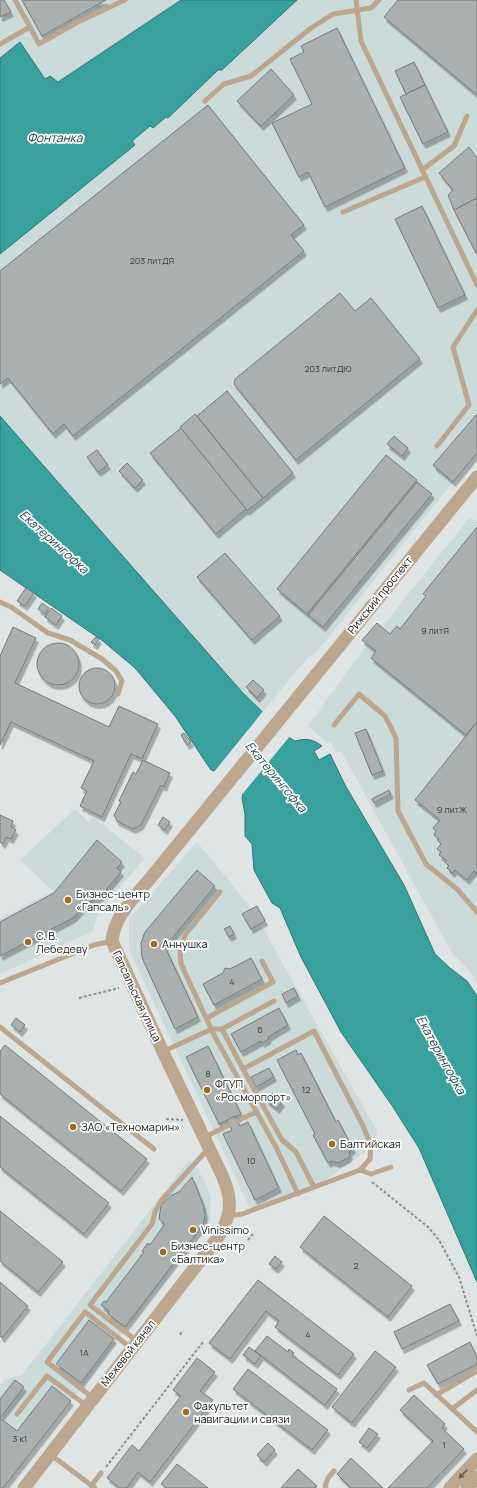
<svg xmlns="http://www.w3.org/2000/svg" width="477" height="1488" font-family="Manrope,sans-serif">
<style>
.built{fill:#cbdbda}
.water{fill:#38a09d;stroke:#2e7775}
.pier{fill:#dfe5e5}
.building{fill:#aab0b0;stroke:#757b7b;filter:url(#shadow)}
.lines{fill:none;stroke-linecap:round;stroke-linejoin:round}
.path{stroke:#8c9090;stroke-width:2;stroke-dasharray:3 2;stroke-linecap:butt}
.service{stroke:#bca68d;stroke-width:5}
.tertiary{stroke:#bca68d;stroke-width:13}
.oneway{fill:#685e52}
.poi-dot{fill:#9f6b22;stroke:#fff;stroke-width:1.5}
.labels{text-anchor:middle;stroke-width:3.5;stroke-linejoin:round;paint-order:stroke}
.number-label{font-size:9px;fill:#3a3d3d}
.street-label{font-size:11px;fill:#151717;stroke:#fff}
.poi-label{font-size:11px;fill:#151717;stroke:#fff;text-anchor:start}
.water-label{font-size:12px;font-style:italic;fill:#164543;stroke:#fff}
</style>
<defs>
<filter id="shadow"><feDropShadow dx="2.5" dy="4.5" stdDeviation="0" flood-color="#0004"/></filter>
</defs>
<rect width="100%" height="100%" fill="#dfe5e5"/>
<!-- built -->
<g class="built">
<path d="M0 0H181L58 82 45 79 20 42 0 58Z"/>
<path d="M297 0H477V453L444 493 314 655 308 657 263 712 242 692 0 416V254L135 146 132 141 150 126 153 128 166 117 168 118 218 70H222Z"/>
<path d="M470 517 477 522V983L469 970 452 953 341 751 336 753 330 741 327 743 308 726 367 644 362 640 377 623 382 627Z"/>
<path d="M75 809 89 822 92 816 145 858 98 913 93 931 0 974V919L53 891 20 860Z"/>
<path d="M197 842 252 909 377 1131 376 1144 326 1180 250 1208 129 950V919Z"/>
<path d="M189 1160 197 1168 204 1180 211 1197 210 1219 4 1488H0V1384L3 1380 22 1375Z"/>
</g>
<!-- water -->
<g class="water">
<path d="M181 0H297L222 70H218L168 118 166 117 153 128 150 126 132 141 135 145 0 254V58L20 42 45 79 50 76 58 82Z"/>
<path d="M0 416 242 692 288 737 295 741C306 738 313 739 322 746L314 751 319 760 330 754 345 785 404 885 435 954 450 968 467 981 477 996V1282L419 1148 393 1107 341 1032 301 957 280 908 272 903 254 870 252 844 245 836V814L242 798 243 794 215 771 211 770 175 716 135 668 103 641 0 570Z"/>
</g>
<!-- pier -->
<path class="pier" d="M264 710 290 736 240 797 241 795 214 772Z"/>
<!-- building -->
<g class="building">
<path d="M0 0H4L11 12 0 17Z"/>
<path d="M22 0H106L42 36Z"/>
<path d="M398 0H477V95L384 17Z"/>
<path d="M337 28 405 168 325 207 308 172 299 177 272 123 312 104 290 59 304 52 301 46Z"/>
<path d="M414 62 425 85 406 94 395 71Z"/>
<path d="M271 69 294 95 261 126 237 101Z"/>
<path d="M425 85 448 132 423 144 400 97Z"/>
<path d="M208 105 304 225 291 235 304 251 73 436 64 424 53 434 8 378 0 384V271Z"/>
<path d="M469 147 477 158V198L454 210 448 195 453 190 439 173Z"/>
<path d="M477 198V253H476L454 210Z"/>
<path d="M422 206 465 295 438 308 395 219Z"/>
<path d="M340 293 355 311 371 298 420 359 296 460 234 384 235 379Z"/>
<path d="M227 391 293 473 263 498 197 416Z"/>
<path d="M195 414 263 498 247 511 180 427Z"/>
<path d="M477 414V453L453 482 433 465Z"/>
<path d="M181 428 246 509 216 534 150 453Z"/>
<path d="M394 436 408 448 402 456 387 444Z"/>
<path d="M97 450 108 465 98 472 87 457Z"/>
<path d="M386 455 417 480 307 614 277 589Z"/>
<path d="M127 463 143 480 135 488 119 471Z"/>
<path d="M417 482 432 494 323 627 308 615Z"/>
<path d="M477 527V722L466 735 371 658 376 651 362 640 377 623 390 634 397 626 400 629 426 596 423 594Z"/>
<path d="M225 553 280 616 252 640 197 577Z"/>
<path d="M26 588 34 593 25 606 17 601Z"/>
<path d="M42 603 49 608 45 614 38 609Z"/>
<path d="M51 608 62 616 56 625 45 617Z"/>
<path d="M13 627 36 638 15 683 109 727 119 706 158 724 142 759 131 754 102 817 80 806 87 791 81 788 94 761 11 722 0 745V656Z"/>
<path d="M96 637 99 639 95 645 91 642Z"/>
<circle cx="58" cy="664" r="21"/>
<circle cx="97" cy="686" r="18"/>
<path d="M253 680 264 690 257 698 246 687Z"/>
<path d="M477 722V874L474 871 467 880 455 870 452 873 447 868 449 866 445 862 446 860 439 855 441 852 437 849 441 844 438 841 439 839 434 835 436 831 433 828 440 820 415 800Z"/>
<path d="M366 729 383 771 372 775 355 733Z"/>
<path d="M184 733 191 742 187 745 181 735Z"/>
<path d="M143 760 170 773 164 787 161 785 141 825 133 829 117 821 114 815 121 802 119 801 133 772 136 774Z"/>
<path d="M389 790 391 794 374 803 372 799Z"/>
<path d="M0 815 13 821 11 827 16 830 11 839 6 837 3 844 0 842Z"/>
<path d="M163 817 170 822 165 830 158 825Z"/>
<path d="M97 840 122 862 117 868 121 872 100 897 87 903 73 918 0 956V922L54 893Z"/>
<path d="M197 870 215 886 165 947 198 1017 175 1029 142 958 141 943 145 932Z"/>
<path d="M257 906 265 921 251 929 242 914Z"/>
<path d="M230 926 234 934 229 937 224 929Z"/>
<path d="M251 958 262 979 214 1005 203 984 223 973 225 968 230 969Z"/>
<path d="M294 988 298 996 286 1003 282 994Z"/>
<path d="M279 1008 288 1025 268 1037 269 1039 262 1043 261 1041 241 1052 231 1034Z"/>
<path d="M16 1018 25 1025 20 1032 11 1025Z"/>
<path d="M5 1045 147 1159 121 1191 0 1094V1051Z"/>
<path d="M208 1046 241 1114 219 1124 186 1057Z"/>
<path d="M296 1050 298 1055 301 1053 336 1122 338 1120 353 1149 349 1152 350 1155 348 1158 338 1163 331 1161 328 1163 313 1135 315 1134 277 1060Z"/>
<path d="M269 1068 274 1077 256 1087 251 1077Z"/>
<path d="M272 1093 282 1102 277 1109 266 1100Z"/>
<path d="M0 1116 109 1203 84 1234 0 1167Z"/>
<path d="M235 1116 240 1126 248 1122 279 1188 255 1200 223 1134 232 1130 227 1120Z"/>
<path d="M192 1177 203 1204 205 1215 204 1222 200 1229 125 1327 108 1314 109 1311 101 1305 104 1301 106 1302 144 1252 142 1251 148 1243 150 1245 164 1225V1223L159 1219 161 1205 172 1195 179 1192Z"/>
<path d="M0 1211 63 1262 38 1292 0 1261Z"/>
<path d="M324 1216 412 1286 388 1317 300 1247Z"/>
<path d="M275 1256 282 1262 276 1269 269 1264Z"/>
<path d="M258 1280 354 1354 338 1375 275 1327 279 1321 266 1311 230 1359 209 1343Z"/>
<path d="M0 1282 28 1306 2 1338 0 1336Z"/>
<path d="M450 1304 459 1321 402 1349 394 1332Z"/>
<path d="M89 1320 114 1339 81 1383 56 1364Z"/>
<path d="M267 1336 288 1352 289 1349 294 1353 292 1355 337 1389 325 1405 255 1351Z"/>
<path d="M470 1342 477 1357V1364L438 1384 427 1365Z"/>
<path d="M249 1347 261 1356 255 1364 243 1355Z"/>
<path d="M375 1351 396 1367 352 1423 332 1407Z"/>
<path d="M197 1358 215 1372 200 1391 213 1400 150 1482 138 1472 127 1488H120L107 1478 132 1445 139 1451 181 1396 173 1390Z"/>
<path d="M248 1369 328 1430 312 1450 233 1389Z"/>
<path d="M15 1380 24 1387 0 1418 17 1431 52 1386 71 1401 3 1488H0V1399Z"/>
<path d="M414 1395 445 1424 442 1428 464 1449 427 1488H388L433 1441 400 1410Z"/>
<path d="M369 1428 378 1434 367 1448 359 1442Z"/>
<path d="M268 1443 275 1450 264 1462 257 1455Z"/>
<path d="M351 1458 383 1488H351L337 1474Z"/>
<path d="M177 1464 208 1488H166L161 1484Z"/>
<path d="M298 1469 317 1486 315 1488H281Z"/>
</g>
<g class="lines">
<!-- path -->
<g class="path">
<path d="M79 998 119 988"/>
<path d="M166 1119 183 1120"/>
<path d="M372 1182 428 1227 439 1240 459 1277 477 1336"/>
<path d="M248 1240 253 1234"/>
<path d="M180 1335 182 1331"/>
<path d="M106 1467 203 1342"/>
</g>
<!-- service -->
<g class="service">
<path d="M15 0 30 27"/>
<path d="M356 0 361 41 477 285"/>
<path d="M0 44 30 27 39 44 78 22 125 0"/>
<path d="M205 101 224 84 251 76 311 28 333 14 371 8 379 0"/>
<path d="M422 170 454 146 467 116"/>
<path d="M343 212 425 177"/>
<path d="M437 446 469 405 453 347 477 310"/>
<path d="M0 602 11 607 48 633 70 640 102 659 116 671 122 681 118 694"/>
<path d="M334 725 359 694 385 716 396 738 398 811 426 864 457 889 477 912"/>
<path d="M220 892 185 935 180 950 181 964 214 1035 276 1147 298 1194"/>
<path d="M0 983 94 945 112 941"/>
<path d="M207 1018 273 982 262 961"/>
<path d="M0 1027 154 1149"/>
<path d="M222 1029 243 1069 314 1031 362 1124 371 1145 370 1159 360 1170 242 1214 229 1216"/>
<path d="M164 1051 212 1029H222L274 1001"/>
<path d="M243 1069 282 1140 296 1152 314 1187"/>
<path d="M237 1121 256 1112"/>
<path d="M205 1137 229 1125"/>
<path d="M360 1170 371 1174 391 1167"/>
<path d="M137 1341 90 1305 152 1224 155 1212 161 1201 208 1149"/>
<path d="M409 1390 424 1383 477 1432"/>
<path d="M436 1395 477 1371"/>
<path d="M93 1398 47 1362 85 1312 131 1348"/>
<path d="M452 1409 477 1390"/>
<path d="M17 1414 47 1376 87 1406"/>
<path d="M51 1455 95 1488"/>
<path d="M91 1486 101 1473"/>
<path d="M326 1488 325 1486 328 1478 334 1471"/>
</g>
<!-- tertiary -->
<g class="tertiary">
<path d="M24 1488 217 1239C232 1216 233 1200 222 1175L163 1052 112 941C114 915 137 895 153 875L477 477"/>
<path d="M450 1488 477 1459"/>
<path d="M467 1488 477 1477"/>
</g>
</g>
<!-- one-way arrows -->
<defs><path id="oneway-solid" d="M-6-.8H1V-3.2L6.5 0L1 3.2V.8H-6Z"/></defs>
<use class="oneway" href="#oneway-solid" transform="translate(463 1474) rotate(134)"/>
<!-- markers -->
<g class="poi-dot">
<circle cx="68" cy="900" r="4"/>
<circle cx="28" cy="942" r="4"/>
<circle cx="154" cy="944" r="4"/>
<circle cx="207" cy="1090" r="4"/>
<circle cx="73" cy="1127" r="4"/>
<circle cx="332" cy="1144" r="4"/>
<circle cx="193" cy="1230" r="4"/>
<circle cx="163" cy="1252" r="4"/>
<circle cx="186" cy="1412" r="4"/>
</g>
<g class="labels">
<!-- number labels -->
<g class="number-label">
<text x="152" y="264">203 литДЯ</text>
<text x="328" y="372">203 литДЮ</text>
<text x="435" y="634">9 литЯ</text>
<text x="452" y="813">9 литЖ</text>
<text x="232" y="985">4</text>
<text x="260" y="1033">6</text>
<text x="208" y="1077">8</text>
<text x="306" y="1093">12</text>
<text x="251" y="1164">10</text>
<text x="356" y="1269">2</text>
<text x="308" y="1338">4</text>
<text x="84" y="1356">1А</text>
<text x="20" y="1442">3 к1</text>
<text x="444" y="1448">1</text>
</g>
<!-- street labels -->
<g class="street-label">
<text transform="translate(380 595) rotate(-51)" y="4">Рижский проспект</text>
<text transform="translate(137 996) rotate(65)" y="4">Гапсальская улица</text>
<text transform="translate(128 1353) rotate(-52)" y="4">Межевой канал</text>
</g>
<!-- poi labels -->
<g class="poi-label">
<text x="76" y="898">Бизнес-центр<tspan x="76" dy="13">«Гапсаль»</tspan></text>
<text x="36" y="940">С. В.<tspan x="36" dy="13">Лебедеву</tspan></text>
<text x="162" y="948">Аннушка</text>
<text x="215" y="1088">ФГУП<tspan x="215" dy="13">«Росморпорт»</tspan></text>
<text x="81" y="1131">ЗАО «Техномарин»</text>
<text x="340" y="1148">Балтийская</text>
<text x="201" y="1234">Vinissimo</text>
<text x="171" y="1250">Бизнес-центр<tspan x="171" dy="13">«Балтика»</tspan></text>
<text x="194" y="1410">Факультет<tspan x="194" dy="13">навигации и связи</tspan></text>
</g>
<!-- water labels -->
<g class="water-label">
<text x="55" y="142">Фонтанка</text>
<text transform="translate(54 542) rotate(42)" y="4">Екатерингофка</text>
<text transform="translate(276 777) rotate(50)" y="4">Екатерингофка</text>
<text transform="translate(441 1055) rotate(61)" y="4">Екатерингофка</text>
</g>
</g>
</svg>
